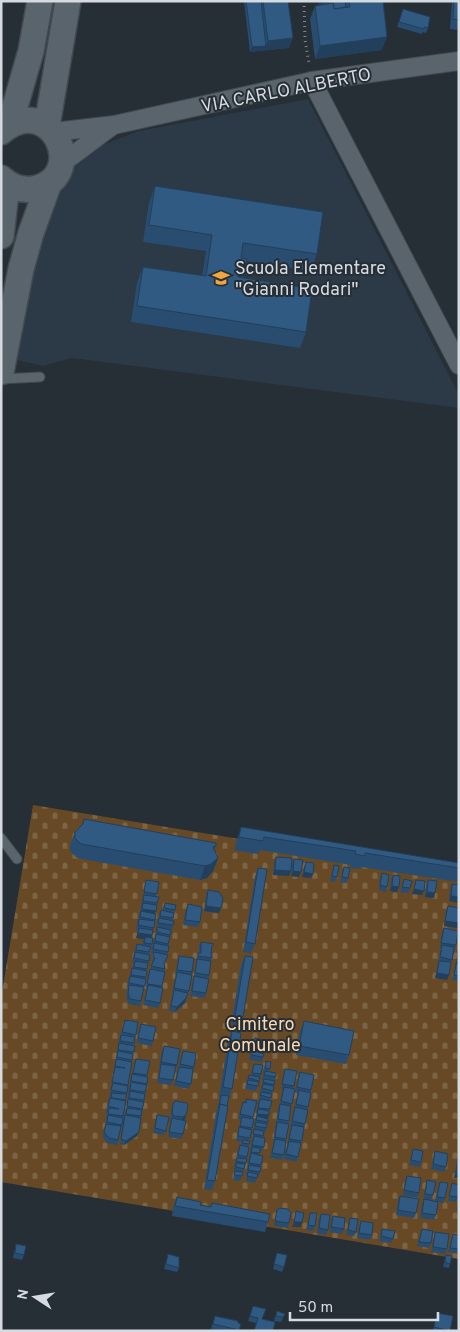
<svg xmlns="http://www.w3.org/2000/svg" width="460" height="1332" font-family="Overpass,sans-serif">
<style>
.built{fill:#2c3946}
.cemetery{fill:url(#cemetery-stones)}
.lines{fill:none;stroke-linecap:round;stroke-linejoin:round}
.service-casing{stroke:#424950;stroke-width:11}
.minor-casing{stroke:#424950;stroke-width:20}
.secondary-casing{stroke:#424950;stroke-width:28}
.path{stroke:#80878d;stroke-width:3;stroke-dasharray:1 4;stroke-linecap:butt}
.service{stroke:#5a646d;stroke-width:9}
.minor{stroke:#5a646d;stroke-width:18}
.secondary{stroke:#5a646d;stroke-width:25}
.wall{fill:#294d70}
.shaded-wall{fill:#223f5b}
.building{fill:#305a82;stroke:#223f5b}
.labels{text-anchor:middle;stroke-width:4;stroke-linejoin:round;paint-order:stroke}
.street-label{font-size:18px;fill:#d5dbe0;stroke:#262e36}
.poi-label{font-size:18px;fill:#d5dbe0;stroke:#262e36;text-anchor:start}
.park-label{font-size:18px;fill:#fbd8af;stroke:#262e36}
</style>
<defs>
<pattern id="cemetery-stones" width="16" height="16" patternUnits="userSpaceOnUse" patternTransform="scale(1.25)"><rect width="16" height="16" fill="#674a25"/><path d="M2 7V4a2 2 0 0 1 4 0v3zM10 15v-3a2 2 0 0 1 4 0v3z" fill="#7c6444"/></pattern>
</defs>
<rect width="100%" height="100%" fill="#262e36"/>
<!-- built -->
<path class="built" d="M308 99 459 395V408L72 358 43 366 17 360 25 296 38 247 68 175 89 150 139 131Z"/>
<!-- cemetery -->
<path class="cemetery" d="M33 805 459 875V1259L1 1182V998Z"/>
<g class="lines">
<!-- service casing -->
<g class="service-casing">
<g id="service">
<path d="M1 379 40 377"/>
<path d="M1 838 17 859"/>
</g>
</g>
<!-- minor casing -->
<g class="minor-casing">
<g id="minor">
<path d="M312 81 459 365"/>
<path d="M54 132 114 125 312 81 459 61"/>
<path d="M61 164 112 126"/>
</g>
</g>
<!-- secondary casing -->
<g class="secondary-casing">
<g id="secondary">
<path d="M10 124 31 51 40 1"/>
<path d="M47 126 68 1"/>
<path d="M1 132C51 90 89 174 37 188 23 192 11 187 1 178"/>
<path d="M1 236 7 184"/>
<path d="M1 372 21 269 31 233 49 183"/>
</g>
</g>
<!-- path -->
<path class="path" d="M304 1 305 40 309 63"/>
<!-- service -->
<use href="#service" class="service"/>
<!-- minor -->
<use href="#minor" class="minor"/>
<!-- secondary -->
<use href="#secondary" class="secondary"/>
</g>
<!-- wall -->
<g class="wall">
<path d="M244 1H288L289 48 250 52Z"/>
<path d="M334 1H383L382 50 315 59 310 19 315 6Z"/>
<path d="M452 1H459V30L450 29Z"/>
<path d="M403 9 428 28 426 33 423 32 422 34 397 27Z"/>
<path d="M155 186 317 254 311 271 247 261 242 278 306 332 300 348 131 322 137 283 143 267 202 276 206 251 143 242 149 203Z"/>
<path d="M84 819 216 846 214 850 218 858 213 871 207 878 200 880 82 859 76 857 70 851V845L75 832 82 824Z"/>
<path d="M241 827 459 863V882L361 867 360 869 350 868 351 865 260 850 258 854 234 850Z"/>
<path d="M276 857 289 876 273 875 274 862Z"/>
<path d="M294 859 299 877 291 876 292 864Z"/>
<path d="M306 862 311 878 302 877 304 867Z"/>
<path d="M334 865 337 877 335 882 330 881Z"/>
<path d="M344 867 348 878 346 883 340 882Z"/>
<path d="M258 868 255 944 251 953 243 952 255 877Z"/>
<path d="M382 873 387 887 386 892 379 890 380 878Z"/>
<path d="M393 875 397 892 390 891 391 880Z"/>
<path d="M404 879 410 888 409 893 400 892Z"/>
<path d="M146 880 157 894 156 897H159L155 913 156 914 151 938 152 944 149 954V961L146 971H147L140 1006 129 1004 126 998 128 988H127L128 981 134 963H132L135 949 137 944 142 945 144 939 136 938 138 930H136L143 897 145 885Z"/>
<path d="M428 880 434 898 425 897 426 885Z"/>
<path d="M452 884 459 903 449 901 450 889Z"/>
<path d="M208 890 219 913 204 911 206 895Z"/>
<path d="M165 903 175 910 173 920V925L168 946V952L164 964 165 969 160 1003 158 1008 143 1005 147 989 146 988 148 974 153 963 152 961 153 954H151L152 948 157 928V923L159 915 161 910 162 911Z"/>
<path d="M188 904 200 922 198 927 183 925 186 909Z"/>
<path d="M448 906 459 908V925L458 928 444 926 446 911Z"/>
<path d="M444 928 456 945 447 980 435 978 441 948H440L442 933Z"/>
<path d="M459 941V981L452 980 458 953 457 952Z"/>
<path d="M201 942 212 950 209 975 208 979 206 993 205 998 190 996 197 961 196 960 199 953V946Z"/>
<path d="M179 956 192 972 189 991 185 1003 175 1012 169 1011 173 993H172L176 975H175L178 961Z"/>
<path d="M245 956 243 1017 240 1026 231 1025 241 965Z"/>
<path d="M125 1020 136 1035 134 1045 135 1046 131 1062H132L125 1101H126L122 1125 117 1145 107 1143 103 1137 106 1119 107 1112 106 1111 110 1095 111 1087 115 1064 119 1040Z"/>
<path d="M304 1021 349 1055 346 1064 296 1055 300 1031Z"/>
<path d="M141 1024 153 1041 152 1046 137 1043 139 1029Z"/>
<path d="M232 1031V1089L229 1098 215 1181 212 1190 204 1189 216 1113 220 1097H219L228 1041Z"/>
<path d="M255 1038 264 1050 263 1054V1057L262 1062 249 1060Z"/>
<path d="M164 1046 177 1065 171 1085 157 1083 160 1068 159 1067 162 1051Z"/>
<path d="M183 1051 194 1067 189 1089 174 1086 177 1072Z"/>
<path d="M136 1059 147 1075V1084L139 1132 137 1136 124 1145 120 1144 123 1120 126 1111 129 1087Z"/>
<path d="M266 1061 270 1069 268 1072 276 1077 270 1100V1109L268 1119 267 1128 265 1133H263L262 1137 264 1147 262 1151H260L259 1155 261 1165 260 1172 255 1183 246 1181 247 1175H246L252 1139 255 1125H254L257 1113H256L258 1104 263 1080H262L264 1073H263Z"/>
<path d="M254 1064 261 1074 256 1091 245 1089 247 1080 249 1075 251 1076Z"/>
<path d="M285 1069 294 1086 284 1155 282 1160 270 1158 274 1142H273L278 1109 283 1089H281Z"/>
<path d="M300 1072 311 1090 305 1124 298 1157 297 1162 284 1159 291 1127 290 1126 298 1092H295Z"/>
<path d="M246 1099 253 1117V1119H254L249 1141H250L248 1147 246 1163 240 1181 233 1180 235 1172H234V1168L238 1150 242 1142 236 1141 241 1119H238L243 1102 245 1103Z"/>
<path d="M173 1103 186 1115 185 1120 183 1134 181 1139 168 1137 171 1120 170 1118Z"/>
<path d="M157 1115 166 1131 164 1135 153 1133Z"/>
<path d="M413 1149 421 1162 420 1167 409 1165Z"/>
<path d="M435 1151 446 1167 444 1172 431 1169Z"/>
<path d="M459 1154V1178H454L457 1159Z"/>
<path d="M407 1176 419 1193 417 1198 403 1195 405 1181Z"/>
<path d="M427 1180 433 1195 431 1200 423 1199Z"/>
<path d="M440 1182 445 1198 443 1203 438 1202 436 1215 434 1220 420 1218 422 1204 424 1199 435 1201 438 1187Z"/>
<path d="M452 1183 458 1197 456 1202 448 1201Z"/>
<path d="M400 1196 416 1213 414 1218 396 1215 398 1201Z"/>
<path d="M177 1197 200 1205 211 1207 212 1203 268 1222 265 1232 172 1216 173 1207Z"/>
<path d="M459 1201V1210H456Z"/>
<path d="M277 1210 289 1223 288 1228 274 1226Z"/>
<path d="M310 1213 315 1226 313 1231 306 1230Z"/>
<path d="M321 1214 328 1230 326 1235 317 1233 319 1219Z"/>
<path d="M333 1216 344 1229 342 1234 330 1232 331 1221Z"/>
<path d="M350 1218 356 1232 354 1236 346 1235Z"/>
<path d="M361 1221 372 1235 370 1240 357 1238 359 1226Z"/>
<path d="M382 1229 393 1239 391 1243 379 1241Z"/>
<path d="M422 1229 431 1243 429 1248 417 1246Z"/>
<path d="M435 1232 447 1249 445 1254 431 1252Z"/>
<path d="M453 1234 459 1235V1254L448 1252Z"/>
<path d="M16 1244 24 1255 22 1260 13 1258Z"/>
<path d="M277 1253 284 1267 282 1272 273 1269Z"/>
<path d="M168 1254 179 1268 177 1272 164 1269Z"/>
<path d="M446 1255 450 1264 449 1268 443 1267Z"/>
<path d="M253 1306 262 1319 273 1331H254L256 1323 248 1321Z"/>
<path d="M277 1311 285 1314 281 1322 274 1321Z"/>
<path d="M437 1313 450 1331H433Z"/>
<path d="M215 1316 238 1323 239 1331H219L211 1329Z"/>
</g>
<!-- shaded-wall -->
<g class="shaded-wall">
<path d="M387 37 382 50 315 59 320 46Z"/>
<path d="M293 38 289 48 250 52 252 47 266 46 268 41Z"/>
<path d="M240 264 246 265 240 281 234 280Z"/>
<path d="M218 858 213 871 207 878 200 880 205 866Z"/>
<path d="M275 870 291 871 289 876 273 875Z"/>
<path d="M293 871 301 872 299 877 291 876Z"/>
<path d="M304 872 313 874 311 878 302 877Z"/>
<path d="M392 886 399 887 397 892 390 891Z"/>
<path d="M414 889 424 891 422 895 412 894Z"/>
<path d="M427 892 435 893 434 898 425 897Z"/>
<path d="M451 896 459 897V903L449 901Z"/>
<path d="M206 906 221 908 219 913 204 911Z"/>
<path d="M142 909 156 911 154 916 141 914Z"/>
<path d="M445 921 459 923 458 928 444 926Z"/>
<path d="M138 933 152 935 151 940 145 937 144 939 136 938Z"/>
<path d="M457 960H459V965H455Z"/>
<path d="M437 973 449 975 447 980 435 978Z"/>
<path d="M186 998 185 1003 175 1012 177 1007Z"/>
<path d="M257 1114 269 1115 267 1120 256 1119Z"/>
<path d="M186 1115 185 1120 181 1122 183 1117Z"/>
<path d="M139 1132 137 1136 124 1145 126 1141Z"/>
<path d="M456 1173H459V1178H454Z"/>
<path d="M294 1222H302L301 1227H292Z"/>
</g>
<!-- building -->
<g class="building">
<path d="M246 1H261L266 46 252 47Z"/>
<path d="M263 1H288L293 38 268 41Z"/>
<path d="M334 1H345L346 7 334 9 333 3 318 5V4Z"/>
<path d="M349 1H383L387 37 320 46 315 6 333 3 334 9 350 7Z"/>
<path d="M454 1H459V20L453 19Z"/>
<path d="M403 9 430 17 428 28 424 27V29L399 22Z"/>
<path d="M155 186 323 212 317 254 243 243 241 258 247 259 246 265 240 264 238 277 312 289 306 332 137 306 143 267 206 276 212 235 149 225Z"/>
<path d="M84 819 216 843V846L213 847 218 858 211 864 205 866 87 845 81 844 75 838V832L83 824Z"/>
<path d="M241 827 459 863V868L365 853V856L355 854 356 851 264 837 263 841 239 837Z"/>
<path d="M276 857 292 858 291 871 275 870Z"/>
<path d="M294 859 303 860 301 872 293 871Z"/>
<path d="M306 862 314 863 313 874 304 872Z"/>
<path d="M334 865 339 866 337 877 332 876Z"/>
<path d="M344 867 350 868 348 878 342 877Z"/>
<path d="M258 868 267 869 255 944 246 942Z"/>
<path d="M382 873 389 875 387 887 380 885Z"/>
<path d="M393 875 400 876 399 887 392 886Z"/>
<path d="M404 879 412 881 410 888 402 887Z"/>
<path d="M146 880 159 882 157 894 144 892Z"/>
<path d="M416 880 425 881 424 891 414 889Z"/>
<path d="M428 880 437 881 435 893 427 892Z"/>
<path d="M452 884 459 885V897L451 896Z"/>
<path d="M208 890 219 892 223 898 221 908 206 906Z"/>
<path d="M144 895 159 897 157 903 143 901Z"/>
<path d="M143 903 157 905 156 911 142 909Z"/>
<path d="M165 903 176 905 175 910 164 908Z"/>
<path d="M188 904 202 907 200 922 185 920Z"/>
<path d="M448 906 459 908V923L445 921Z"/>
<path d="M161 910 174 913 173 918 160 916Z"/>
<path d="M141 911 156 914 155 920 140 917Z"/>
<path d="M159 918 174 921 173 925 158 923Z"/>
<path d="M139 919 155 921 154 928 138 925Z"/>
<path d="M157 927 171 930 170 935 157 932Z"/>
<path d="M139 928 153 930 152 935 138 933Z"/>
<path d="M444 928 458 931 456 945 441 943Z"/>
<path d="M156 934 170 937 168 944 155 941Z"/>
<path d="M145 937 153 938 152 944 144 943Z"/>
<path d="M201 942 214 944 212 946 211 953 212 958 198 956V953H201Z"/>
<path d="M154 943 169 946 168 952 153 949Z"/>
<path d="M137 944 151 947 149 952 136 950Z"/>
<path d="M442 945 454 947 452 960 440 957Z"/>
<path d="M458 951H459V960H457Z"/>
<path d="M135 952 150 955 149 961 134 958Z"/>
<path d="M154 952 168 955 164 964 165 969 151 966 155 958 153 956Z"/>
<path d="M179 956 194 958 192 972 177 970Z"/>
<path d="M245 956 253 957 243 1017 235 1016Z"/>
<path d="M197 959 211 961 209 975 195 973Z"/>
<path d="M135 961 148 963 147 969 134 967Z"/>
<path d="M439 961 451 962 449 975 437 973Z"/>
<path d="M456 964 459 965V976L454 975Z"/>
<path d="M132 968 147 971 146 977 131 975Z"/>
<path d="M150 969 165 972 162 986 147 984Z"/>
<path d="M177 972 192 975 189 991 174 988Z"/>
<path d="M130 976 146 979 145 986 129 983Z"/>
<path d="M194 976 209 979 206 993 192 991Z"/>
<path d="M129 985 144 987 141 1001 130 999 128 993Z"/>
<path d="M148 985 163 988 160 1003 145 1000Z"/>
<path d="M174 990 188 993 186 998 177 1007 171 1006Z"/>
<path d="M125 1020 138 1022 136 1035 122 1032Z"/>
<path d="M304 1021 354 1031 349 1055 299 1046Z"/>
<path d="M141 1024 156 1027 153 1041 138 1038Z"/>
<path d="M232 1031 241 1033 232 1089 223 1087Z"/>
<path d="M121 1035 135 1037 134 1043 120 1041Z"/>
<path d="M255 1038 266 1041 264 1050 253 1047Z"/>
<path d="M119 1043 135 1046 134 1052 118 1050Z"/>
<path d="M164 1046 180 1049 177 1065 161 1062Z"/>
<path d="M252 1050 264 1054 263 1057 251 1055Z"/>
<path d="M118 1051 133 1054 132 1060 117 1057Z"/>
<path d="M183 1051 196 1053 194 1067 180 1064Z"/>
<path d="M116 1059 132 1062 128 1085 112 1082 115 1067 125 1068 115 1066Z"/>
<path d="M136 1059 150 1061 147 1075 133 1073Z"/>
<path d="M266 1061 271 1062 270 1069 265 1068Z"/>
<path d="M161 1064 176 1066 173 1080 159 1078Z"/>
<path d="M254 1064 263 1065 261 1074 252 1073Z"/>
<path d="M179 1067 193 1069 191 1084 176 1081Z"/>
<path d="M285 1069 297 1071 294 1086 282 1084Z"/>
<path d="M265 1071 276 1073V1077L264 1075Z"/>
<path d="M300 1072 314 1075 311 1090 297 1087Z"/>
<path d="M132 1074 148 1077 147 1084 131 1081Z"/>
<path d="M249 1075 260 1077 259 1081 248 1078Z"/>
<path d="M264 1079 275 1081 274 1085 263 1082Z"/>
<path d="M248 1080 259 1082 258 1086 247 1084Z"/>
<path d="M131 1082 147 1085 145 1092 130 1090Z"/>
<path d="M113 1083 128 1086 127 1093 111 1090Z"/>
<path d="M263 1084 274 1086 273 1091 262 1088Z"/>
<path d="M284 1087 295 1089 292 1104 281 1101Z"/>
<path d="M299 1090 311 1093 308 1107 296 1104Z"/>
<path d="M130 1091 145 1094 144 1100 129 1098Z"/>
<path d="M261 1092 272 1094 271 1098 260 1095Z"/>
<path d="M111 1093 127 1094 125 1100 112 1098Z"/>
<path d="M221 1095 229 1096 227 1106 220 1104 219 1108Z"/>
<path d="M110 1098 126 1101 123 1116 108 1114 109 1108 119 1109 108 1106Z"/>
<path d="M128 1099 144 1102 142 1109 127 1106Z"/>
<path d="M246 1099 257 1101 253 1117 240 1114 243 1102 246 1103Z"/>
<path d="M260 1099 272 1101 270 1109 258 1108Z"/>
<path d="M176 1101 187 1103 188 1106 186 1115 183 1117 174 1116 172 1113 173 1103Z"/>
<path d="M220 1104 228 1106 215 1181 207 1180Z"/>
<path d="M280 1104 291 1106 289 1121 278 1119Z"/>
<path d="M295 1107 308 1110 305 1124 292 1121Z"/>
<path d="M127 1108 142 1110 141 1116 126 1114Z"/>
<path d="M258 1109 269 1111V1115L257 1114Z"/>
<path d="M108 1115 123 1118 122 1125 107 1122Z"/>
<path d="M125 1115 141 1118 139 1132 126 1141 121 1139Z"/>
<path d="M157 1115 169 1117 166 1131 155 1128Z"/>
<path d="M257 1116 268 1119V1122L256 1120Z"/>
<path d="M242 1117 254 1119 252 1128 240 1126Z"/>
<path d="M172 1118 186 1121 183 1134 169 1132Z"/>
<path d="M256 1122 267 1124V1128L255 1126Z"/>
<path d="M277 1122 289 1124 286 1139 275 1137Z"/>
<path d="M106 1124 121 1126 118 1140 109 1138 104 1132Z"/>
<path d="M292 1125 304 1127 302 1141 289 1139Z"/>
<path d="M239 1127 252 1130 250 1138 238 1136Z"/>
<path d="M254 1129 264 1131 263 1136 253 1134Z"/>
<path d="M254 1136 265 1138 264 1147 252 1145Z"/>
<path d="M275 1139 286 1141 284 1155 272 1153Z"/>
<path d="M243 1140 250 1141 249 1144 242 1143Z"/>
<path d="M289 1141 301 1143 298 1157 286 1154Z"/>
<path d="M240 1145 249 1147 247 1157 238 1155Z"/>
<path d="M252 1147 260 1148V1153L251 1152Z"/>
<path d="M413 1149 423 1151 421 1162 411 1160Z"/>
<path d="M435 1151 448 1154 446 1167 433 1164Z"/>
<path d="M251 1153 263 1156 261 1165 249 1163Z"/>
<path d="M459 1154V1173H456Z"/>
<path d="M237 1158 247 1159 246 1163 236 1161Z"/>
<path d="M236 1163 245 1164 244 1169 236 1167Z"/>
<path d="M249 1165 261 1167 260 1172 248 1170Z"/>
<path d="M235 1171 243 1172 242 1176 234 1175Z"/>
<path d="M248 1172 258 1174 257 1178 247 1176Z"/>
<path d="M407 1176 421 1178 419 1193 404 1190Z"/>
<path d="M427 1180 436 1182 433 1195 425 1194Z"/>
<path d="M440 1182 448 1183 445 1198 437 1197Z"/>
<path d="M452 1183 459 1185 458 1197 449 1196Z"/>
<path d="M400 1196 419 1199 416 1213 398 1210Z"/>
<path d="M177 1197 201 1202 200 1205 211 1207 212 1203 270 1214 268 1222 175 1206Z"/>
<path d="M424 1199 438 1202 436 1215 422 1213Z"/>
<path d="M279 1208 288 1209 291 1213 289 1223 275 1221 277 1210Z"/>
<path d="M296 1211 304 1213 302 1222H294Z"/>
<path d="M310 1213H317L315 1226 308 1225Z"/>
<path d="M321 1214 330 1215 328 1230 319 1228Z"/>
<path d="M333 1216 345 1218 344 1229 331 1227Z"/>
<path d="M350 1218 358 1219 356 1232 348 1230Z"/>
<path d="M361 1221 373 1223 372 1235 359 1233Z"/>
<path d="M382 1229 395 1231 393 1239 381 1236Z"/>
<path d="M422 1229 433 1231 431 1243 419 1242Z"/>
<path d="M435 1232 449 1234 447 1249 433 1247Z"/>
<path d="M453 1234 459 1235V1249L450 1248Z"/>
<path d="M16 1244 26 1246 24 1255 15 1253Z"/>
<path d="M277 1253 287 1255 284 1267 274 1264Z"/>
<path d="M168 1254 179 1257V1268L166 1264Z"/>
<path d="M446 1255 452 1256 450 1264 445 1262Z"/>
<path d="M253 1306 266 1309 262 1319 275 1322 273 1331H254L258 1318 250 1316Z"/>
<path d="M277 1311 285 1314 283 1317 276 1316Z"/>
<path d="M437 1313 453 1316 450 1331 434 1327Z"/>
<path d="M215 1316 238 1321V1323L241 1324 239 1330 213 1324Z"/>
</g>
<!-- icons -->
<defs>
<g id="school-bare" transform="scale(1.35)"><path d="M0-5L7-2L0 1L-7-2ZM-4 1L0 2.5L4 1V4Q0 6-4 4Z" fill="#f0a63f" stroke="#262e36" stroke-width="2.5" paint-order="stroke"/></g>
</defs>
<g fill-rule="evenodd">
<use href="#school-bare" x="221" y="278"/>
</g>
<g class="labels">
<!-- street labels -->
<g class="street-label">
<text transform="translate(286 90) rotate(-11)" y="6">VIA CARLO ALBERTO</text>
</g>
<!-- poi labels -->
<g class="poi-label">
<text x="235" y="274">Scuola Elementare<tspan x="235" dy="21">"Gianni Rodari"</tspan></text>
</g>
<!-- park labels -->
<g class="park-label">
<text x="260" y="1030">Cimitero<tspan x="260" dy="21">Comunale</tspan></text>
</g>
</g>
<!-- border -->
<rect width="460" height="1332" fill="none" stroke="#d5dbe0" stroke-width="5"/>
<!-- north arrow -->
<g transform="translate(35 1297) rotate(282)" stroke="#262e36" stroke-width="4" paint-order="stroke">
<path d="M0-4L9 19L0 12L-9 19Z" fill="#d5dbe0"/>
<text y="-8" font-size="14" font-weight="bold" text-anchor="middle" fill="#d5dbe0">N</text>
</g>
<!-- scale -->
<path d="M290 1312v8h148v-8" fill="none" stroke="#d5dbe0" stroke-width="2.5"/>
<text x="298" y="1312" font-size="15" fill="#d5dbe0" stroke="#262e36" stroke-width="4" paint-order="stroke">50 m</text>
</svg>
